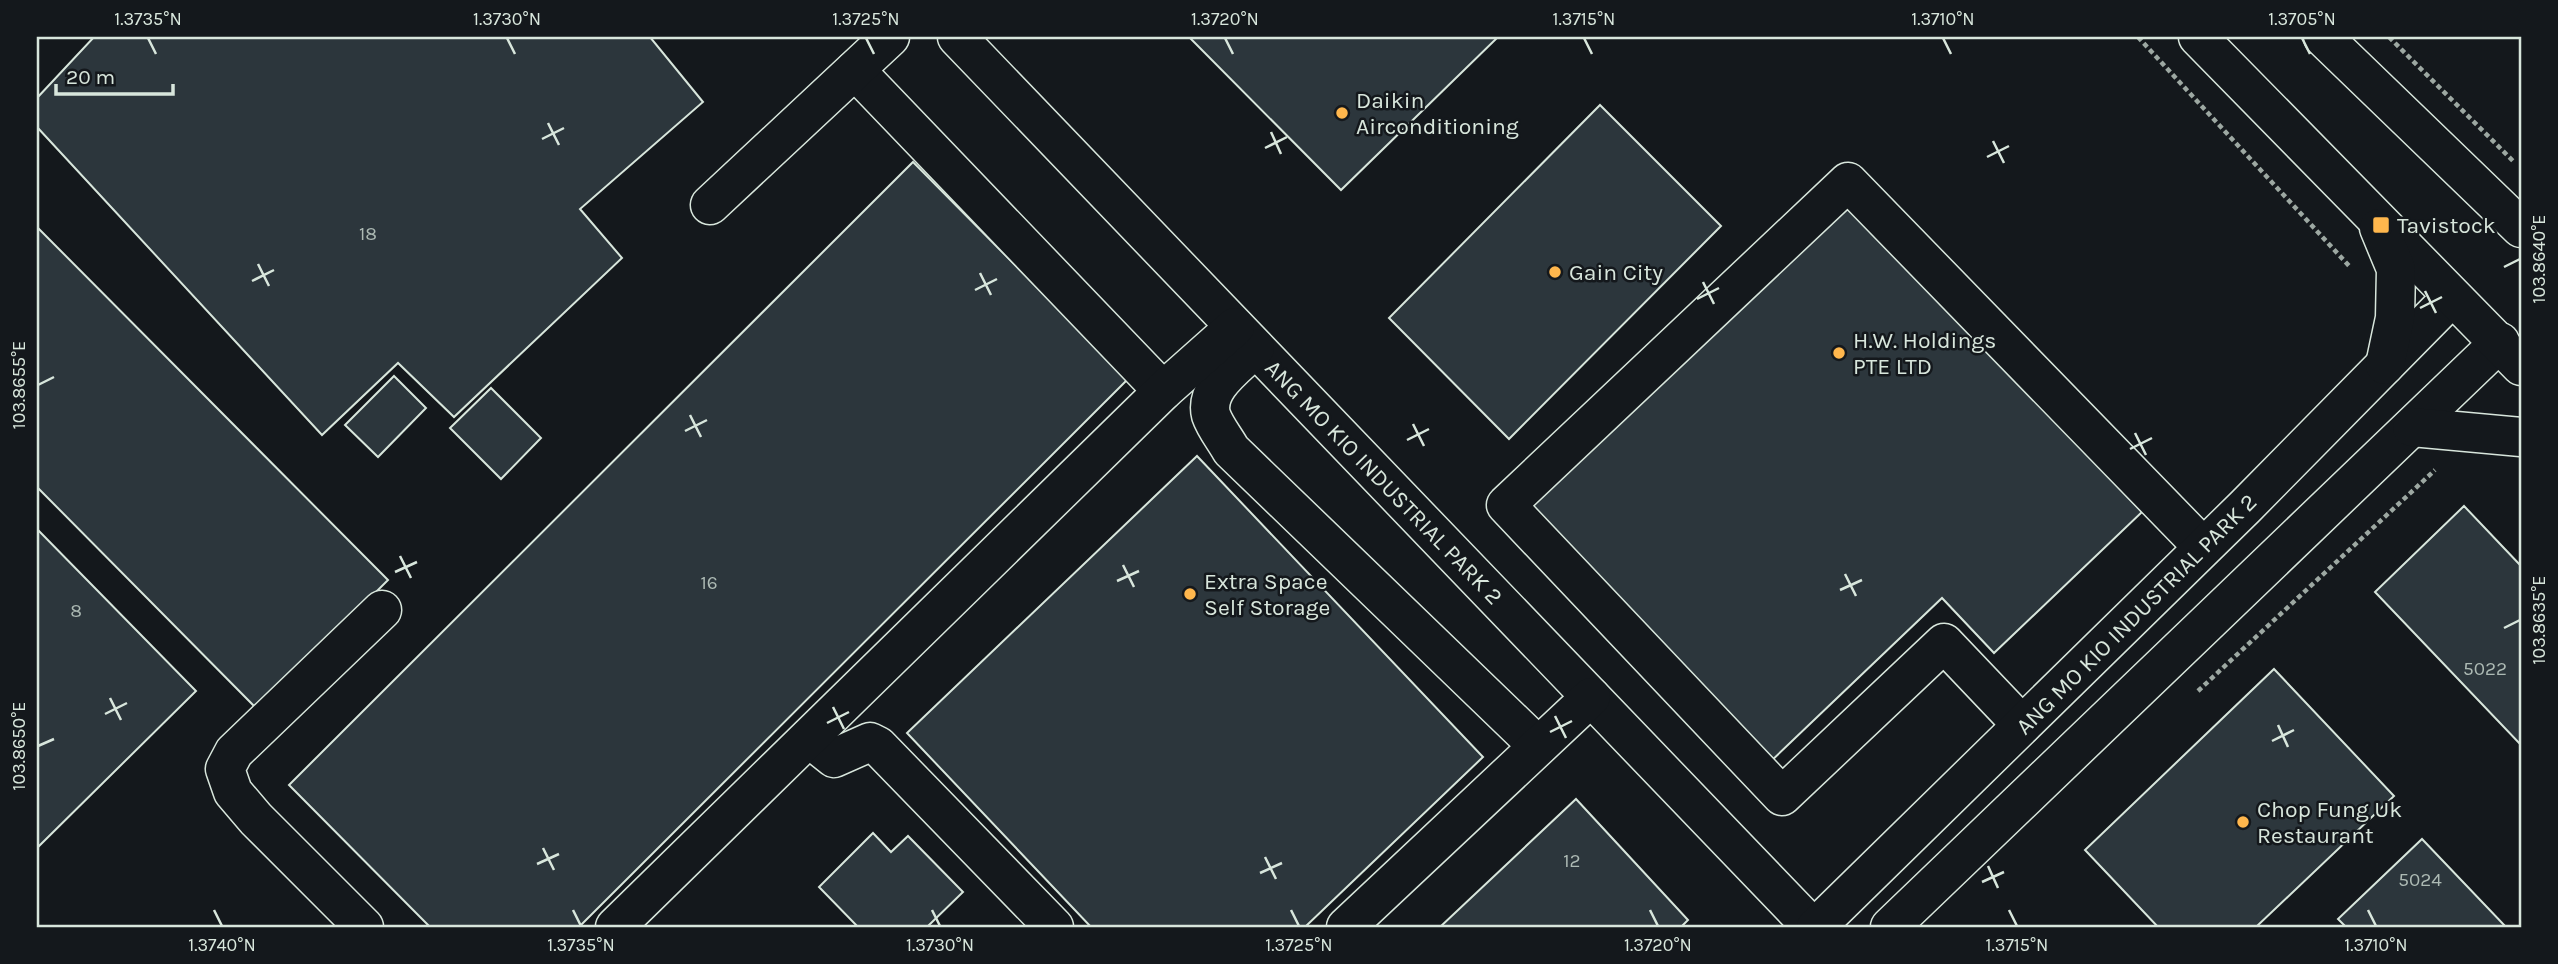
<svg xmlns="http://www.w3.org/2000/svg" width="2558" height="964" font-family="Karla,sans-serif">
<style>
.building{fill:#2c363c;stroke:#d8e6dc;stroke-width:2}
.lines{fill:none;stroke-linecap:round;stroke-linejoin:round}
.minor-casing{stroke:#d8e6dc;stroke-width:41}
.highway-casing{stroke:#d8e6dc;stroke-width:41}
.path{stroke:#9da8a2;stroke-width:4.5;stroke-dasharray:5 3.5;stroke-linecap:butt}
.minor{stroke:#14181c;stroke-width:38}
.highway{stroke:#14181c;stroke-width:38}
.ticks{fill:none;stroke:#d8e6dc;stroke-width:2.5}
.poi-dot{fill:#ffb74d;stroke:#14181c;stroke-width:2.5}
.labels{text-anchor:middle;stroke-width:5;stroke-linejoin:round;paint-order:stroke}
.number-label{font-size:19px;fill:#adbab4}
.poi-label{font-size:23px;fill:#d8e6dc;stroke:#14181c;text-anchor:start}
.street-label{font-size:23px;fill:#d8e6dc;stroke:#14181c}
.neatline{fill:none;stroke:#d8e6dc;stroke-width:2.5}
.ticks-label{font-size:18px;text-anchor:middle;fill:#d8e6dc}
</style>
<rect width="100%" height="100%" fill="#14181c"/>
<!-- building -->
<g class="building">
<path d="M94 37H650L703 102 580 209 622 258 454 417 398 363 322 435 37 127V98Z"/>
<path d="M1189 37H1498L1341 190Z"/>
<path d="M1600 105 1721 226 1509 439 1389 318Z"/>
<path d="M913 162 1128 379 579 927H430L289 785Z"/>
<path d="M1847 199 2142 512 1994 653 1942 598 1768 764 1525 506Z"/>
<path d="M37 227 388 580 258 710 37 487Z"/>
<path d="M394 376 426 408 378 457 345 425Z"/>
<path d="M491 388 541 438 501 479 450 428Z"/>
<path d="M1197 456 1483 757 1305 927H1091L907 733Z"/>
<path d="M2464 506 2521 566V745L2375 592Z"/>
<path d="M37 529 196 691 37 848Z"/>
<path d="M2274 669 2394 796 2256 927H2158L2085 850Z"/>
<path d="M1576 799 1688 920 1681 927H1440Z"/>
<path d="M873 833 891 852 908 836 963 892 927 927H858L819 887Z"/>
<path d="M2422 839 2506 927H2346L2338 919Z"/>
</g>
<g class="lines">
<!-- minor casing -->
<g class="minor-casing">
<g id="minor">
<path d="M957 37 1812 927"/>
<path d="M855 70 1163 391"/>
<path d="M710 205 890 37"/>
<path d="M1255 348C1238 366 1204 387 1211 415 1215 427 1225 439 1231 450L1538 746"/>
<path d="M2022 725 1944 643 1782 796 1506 505 1848 182 2203 547"/>
<path d="M809 738 834 758 870 742 878 746 1054 927"/>
<path d="M364 927 256 819 233 792 225 769 234 752 382 610"/>
<path d="M615 927 1163 391 1235 327"/>
<path d="M1346 927 1591 697"/>
<path d="M1816 927 2245 507 2452 297"/>
<path d="M1890 927 2500 342"/>
</g>
</g>
<!-- highway casing -->
<g class="highway-casing">
<g id="highway">
<path d="M2198 37 2521 366"/>
<path d="M2323 37 2521 228"/>
<path d="M2379 228 2396 269 2395 318 2385 365"/>
<path d="M2412 427 2521 437"/>
</g>
</g>
<!-- path -->
<g class="path">
<path d="M2138 37 2351 268"/>
<path d="M2389 37 2515 163"/>
<path d="M2198 691 2435 470"/>
</g>
<!-- minor -->
<use href="#minor" class="minor"/>
<!-- highway -->
<use href="#highway" class="highway"/>
</g>
<!-- ticks -->
<path class="ticks" d="M148 38 156 54M507 38 515 54M866 38 874 54M1225 38 1233 54M1584 38 1592 54M1943 38 1951 54M2302 38 2310 54M548 123 559 145M1271 132 1281 154M542 139 564 128M1993 141 2004 163M1265 148 1287 137M1987 157 2009 146M258 264 269 286M2504 267 2520 259M980 273 991 295M252 281 274 270M1703 282 1714 304M975 290 997 279M2425 291 2436 313M1697 299 1719 288M2420 308 2442 297M38 385 54 377M690 415 701 437M1413 424 1424 446M685 431 707 420M2135 433 2146 455M1407 440 1429 429M2130 449 2152 438M400 556 411 578M1123 565 1134 587M395 572 417 562M1845 574 1856 596M1117 581 1139 571M1840 590 1862 580M2504 628 2520 620M110 698 121 720M833 707 844 729M105 714 127 703M1555 716 1566 738M827 723 849 712M2278 725 2288 747M1550 732 1572 721M2272 741 2294 730M38 746 54 739M543 848 554 870M1265 857 1276 879M537 864 559 854M1988 866 1998 888M1260 873 1282 863M1982 882 2004 872M214 910 222 926M573 910 581 926M932 910 940 926M1291 910 1299 926M1650 910 1658 926M2009 910 2017 926M2368 910 2376 926"/>
<!-- markers -->
<g class="poi-dot">
<circle cx="1342" cy="113" r="7"/>
<rect x="2372" y="216" width="18" height="18" rx="3.5"/>
<circle cx="1555" cy="272" r="7"/>
<circle cx="1839" cy="353" r="7"/>
<circle cx="1190" cy="594" r="7"/>
<circle cx="2243" cy="822" r="7"/>
</g>
<g class="labels">
<!-- number labels -->
<g class="number-label">
<text x="368" y="240">18</text>
<text x="709" y="589">16</text>
<text x="76" y="617">8</text>
<text x="2485" y="675">5022</text>
<text x="1572" y="867">12</text>
<text x="2420" y="886">5024</text>
</g>
<!-- poi labels -->
<g class="poi-label">
<text x="1356" y="108">Daikin<tspan x="1356" dy="26">Airconditioning</tspan></text>
<text x="2397" y="233">Tavistock</text>
<text x="1569" y="280">Gain City</text>
<text x="1853" y="348">H.W. Holdings<tspan x="1853" dy="26">PTE LTD</tspan></text>
<text x="1204" y="589">Extra Space<tspan x="1204" dy="26">Self Storage</tspan></text>
<text x="2257" y="817">Chop Fung Uk<tspan x="2257" dy="26">Restaurant</tspan></text>
</g>
<!-- street labels -->
<g class="street-label">
<text transform="translate(1384 482) rotate(46)" y="8">ANG MO KIO INDUSTRIAL PARK 2</text>
<text transform="translate(2136 614) rotate(-45)" y="8">ANG MO KIO INDUSTRIAL PARK 2</text>
</g>
</g>
<!-- border -->
<rect width="2558" height="964" fill="none" stroke="#14181c" stroke-width="77"/>
<!-- scale -->
<path d="M56 84v10h117v-10" fill="none" stroke="#d8e6dc" stroke-width="3.5"/>
<text x="66" y="84" font-size="21" fill="#d8e6dc" stroke="#14181c" stroke-width="5" paint-order="stroke">20 m</text>
<rect x="38" y="38" width="2482" height="888" class="neatline"/>
<g class="ticks-label">
<text x="148" y="25">1.3735°N</text>
<text x="507" y="25">1.3730°N</text>
<text x="866" y="25">1.3725°N</text>
<text x="1225" y="25">1.3720°N</text>
<text x="1584" y="25">1.3715°N</text>
<text x="1943" y="25">1.3710°N</text>
<text x="2302" y="25">1.3705°N</text>
<text transform="translate(2539 259) rotate(-90)" y="6">103.8640°E</text>
<text transform="translate(19 385) rotate(-90)" y="6">103.8655°E</text>
<text transform="translate(2539 620) rotate(-90)" y="6">103.8635°E</text>
<text transform="translate(19 746) rotate(-90)" y="6">103.8650°E</text>
<text x="222" y="951">1.3740°N</text>
<text x="581" y="951">1.3735°N</text>
<text x="940" y="951">1.3730°N</text>
<text x="1299" y="951">1.3725°N</text>
<text x="1658" y="951">1.3720°N</text>
<text x="2017" y="951">1.3715°N</text>
<text x="2376" y="951">1.3710°N</text>
</g>
</svg>
